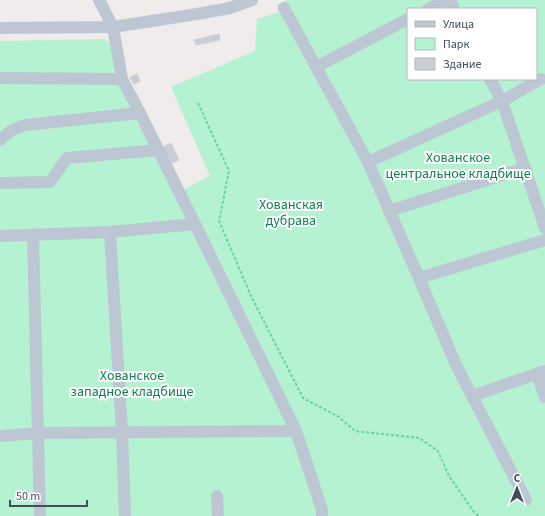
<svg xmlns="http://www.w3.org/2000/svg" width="545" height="516" font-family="'Source Sans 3',sans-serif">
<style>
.green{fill:#b4f2d1;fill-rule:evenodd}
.building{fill:#cacdd4;stroke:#cfd1d8}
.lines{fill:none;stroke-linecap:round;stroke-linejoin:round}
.path{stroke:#69d3a7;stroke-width:2;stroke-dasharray:3 2;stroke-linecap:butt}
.minor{stroke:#bdc7d3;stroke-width:12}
.labels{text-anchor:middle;stroke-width:4;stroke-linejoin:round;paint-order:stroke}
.park-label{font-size:14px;fill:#0d8250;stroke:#fff}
</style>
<rect width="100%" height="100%" fill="#efeceb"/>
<!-- green -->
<path class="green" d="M287 0H545V516H0V41L104 39 110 43 115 77 168 178 185 189 210 176 171 87 255 51 257 19 280 12 277 5ZM408 9H536V79H408Z"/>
<!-- building -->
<g class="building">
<path d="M219 34 220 40 196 45 194 40Z"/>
<path d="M137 74 140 81 134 84 130 77Z"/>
<path d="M171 143 179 160 170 164 163 147Z"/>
</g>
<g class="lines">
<!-- path -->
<path class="path" d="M198 103 229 171 219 221 251 296 303 398 339 417 355 431 419 438 438 451 449 476 474 512 479 516"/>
<!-- minor -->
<g class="minor">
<path d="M450 0 454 9"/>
<path d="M284 8 368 162 419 278 456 365 526 500"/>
<path d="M428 9 446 0"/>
<path d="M0 28 113 27 197 14 230 8 252 0"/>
<path d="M316 67 408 19"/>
<path d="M0 78 122 79"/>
<path d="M490 79 502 101 545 228"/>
<path d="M0 140 12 130 25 125 140 113"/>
<path d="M368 162 502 101 541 79"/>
<path d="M0 183 50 182 67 158 159 150"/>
<path d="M389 211 525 168"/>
<path d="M195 224 296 431 322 510V516"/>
<path d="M110 232 122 432 125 516"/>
<path d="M33 235 40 516"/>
<path d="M0 236 110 232 195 224 140 113 122 79 113 27 99 0"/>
<path d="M419 278 545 240"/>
<path d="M537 373 545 397"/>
<path d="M472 396 545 371"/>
<path d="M0 436 39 433 296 431"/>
<path d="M217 496 218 516"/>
</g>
</g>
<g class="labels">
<!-- park labels -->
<g class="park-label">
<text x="458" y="162">Хованское<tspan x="458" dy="16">центральное кладбище</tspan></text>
<text x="291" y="209">Хованская<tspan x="291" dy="16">дубрава</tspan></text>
<text x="132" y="380">Хованское<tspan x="132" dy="16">западное кладбище</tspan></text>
</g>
</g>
<!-- legend -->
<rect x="407" y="8" width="130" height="72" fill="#ffffff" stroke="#b3b8bd"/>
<rect x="415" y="21" width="20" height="6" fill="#bdc7d3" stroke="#b3b8bd"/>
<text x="443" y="28" font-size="12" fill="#424e5b">Улица</text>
<rect x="415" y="38" width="20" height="12" fill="#b4f2d1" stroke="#b3b8bd"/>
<text x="443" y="48" font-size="12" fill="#424e5b">Парк</text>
<rect x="415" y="58" width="20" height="12" fill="#cacdd4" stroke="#b3b8bd"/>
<text x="443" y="68" font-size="12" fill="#424e5b">Здание</text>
<!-- north arrow -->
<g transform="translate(517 488)" stroke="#ffffff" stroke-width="3" paint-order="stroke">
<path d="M0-3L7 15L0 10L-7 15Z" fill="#424e5b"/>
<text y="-6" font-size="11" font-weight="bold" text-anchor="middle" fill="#424e5b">С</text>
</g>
<!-- scale -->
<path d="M10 500v6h77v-6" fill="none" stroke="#424e5b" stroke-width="2"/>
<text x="16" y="500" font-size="12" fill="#424e5b" stroke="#ffffff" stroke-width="3" paint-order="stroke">50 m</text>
</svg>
